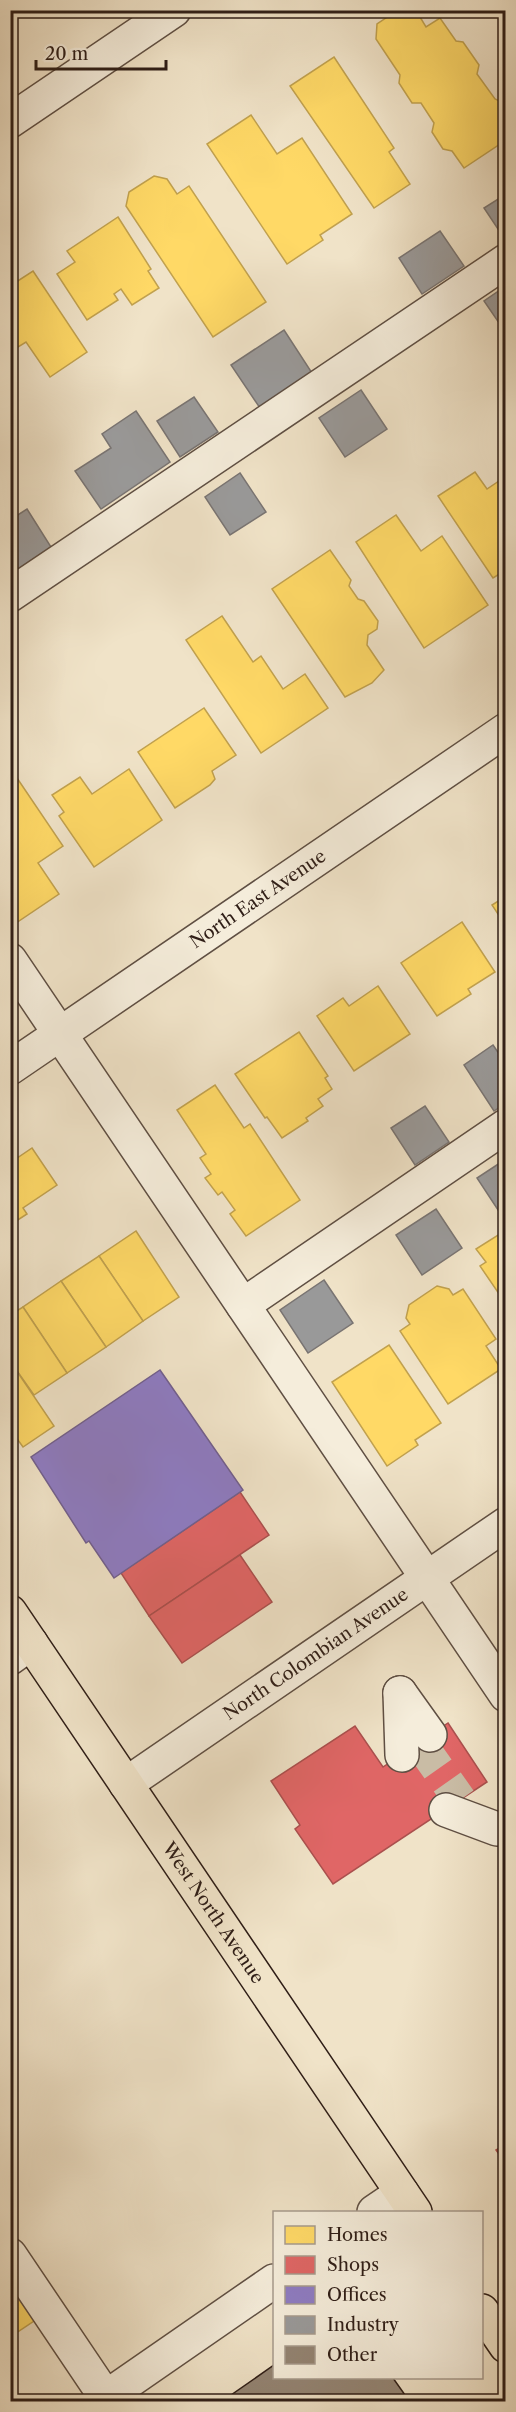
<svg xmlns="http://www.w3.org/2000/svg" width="516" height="2412" font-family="'Libre Caslon Text',serif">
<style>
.homes{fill:#ffd966;stroke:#c1a14e;stroke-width:1.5}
.shops{fill:#e06666;stroke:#ab504e;stroke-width:1.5}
.offices{fill:#8e7cc3;stroke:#72608f;stroke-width:1.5}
.industry{fill:#999;stroke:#797472;stroke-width:1.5}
.building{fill:#938473;stroke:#2f1e17;stroke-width:1.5}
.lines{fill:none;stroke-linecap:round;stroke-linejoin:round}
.minor-tunnel{stroke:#c9bca5;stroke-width:33;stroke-dasharray:33 16;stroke-linecap:butt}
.minor-casing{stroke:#5f4f43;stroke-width:36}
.major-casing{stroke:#2f1e17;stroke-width:36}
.minor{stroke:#f5eddb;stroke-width:33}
.major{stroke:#f0e3c8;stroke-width:33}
.labels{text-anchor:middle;stroke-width:6;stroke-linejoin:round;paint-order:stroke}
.street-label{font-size:18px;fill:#2f1e17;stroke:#f5eddb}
</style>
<rect width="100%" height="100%" fill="#f0e3c8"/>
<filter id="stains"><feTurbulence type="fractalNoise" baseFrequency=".00333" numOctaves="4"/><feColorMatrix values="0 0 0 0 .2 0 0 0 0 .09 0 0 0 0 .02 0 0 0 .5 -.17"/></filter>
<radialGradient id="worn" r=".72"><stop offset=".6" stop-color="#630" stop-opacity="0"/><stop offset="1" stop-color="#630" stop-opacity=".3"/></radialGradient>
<!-- homes -->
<g class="homes">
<path d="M398 10 417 12 426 27 440 18 456 41 463 42 479 65 477 74 495 99 506 104V140L464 168 452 151 443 149 432 132 434 123 421 103H412L399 83 400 75 376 39 377 24Z"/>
<path d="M334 57 394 148 389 152 410 184 374 208 290 86Z"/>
<path d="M251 115 277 154 302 138 352 214 320 235 323 240 287 264 207 144Z"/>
<path d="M154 176 167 179 177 194 189 186 266 302 213 337 126 206 129 192Z"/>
<path d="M118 217 151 269 148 271 159 288 132 305 121 289 114 294 118 300 87 320 57 274 75 262 67 251Z"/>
<path d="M33 271 87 352 50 377 26 342 10 352V286Z"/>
<path d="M475 472 487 489 499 481 506 490V570L493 578 438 496Z"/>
<path d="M396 515 421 551 442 536 488 605 424 648 356 542Z"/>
<path d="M330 550 351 580 349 586 358 599 364 601 378 621 377 629 368 635 367 645 384 670 372 683 345 697 272 589Z"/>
<path d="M222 616 253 662 261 656 283 689 305 674 328 708 261 753 186 640Z"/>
<path d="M204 708 236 755 212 771 215 779 210 785 175 808 138 752Z"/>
<path d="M129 769 162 820 94 867 59 816 64 812 52 795 80 777 92 794Z"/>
<path d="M17 778 63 846 38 863 59 894 16 923 10 915V783Z"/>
<path d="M506 896V926L492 905Z"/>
<path d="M462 922 495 972 468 989 471 994 437 1016 401 963Z"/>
<path d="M378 986 410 1034 354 1071 317 1016 343 998 349 1006Z"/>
<path d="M299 1032 328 1076 325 1078 332 1089 318 1099 323 1106 306 1118 308 1121 282 1138 267 1117 265 1118 235 1074Z"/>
<path d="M215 1085 244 1128 250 1124 300 1200 246 1236 230 1214 235 1210 222 1192 218 1195 205 1178 211 1174 200 1158 206 1154 177 1110Z"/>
<path d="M32 1148 57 1185 23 1208 27 1214 10 1225V1163Z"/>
<path d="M506 1230V1304L480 1266 486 1262 476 1249Z"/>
<path d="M136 1231 179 1297 143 1321 99 1256Z"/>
<path d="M99 1256 143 1321 106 1347 61 1281Z"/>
<path d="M61 1281 106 1347 67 1373 23 1307Z"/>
<path d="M437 1286 449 1289 453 1295 463 1289 496 1339 486 1346 501 1369 448 1404 400 1331 410 1324 406 1318 409 1305Z"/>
<path d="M23 1307 67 1373 34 1395 10 1361V1315Z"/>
<path d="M389 1345 441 1423 415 1440 418 1445 387 1466 332 1382Z"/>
<path d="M10 1361 54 1426 23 1447 10 1429Z"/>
<path d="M10 2278 37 2319 10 2337Z"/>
</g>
<!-- shops -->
<g class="shops">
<path d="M240 1492 269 1535 149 1616 121 1573Z"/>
<path d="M240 1555 272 1602 182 1663 149 1616Z"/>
<path d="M448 1723 487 1782 333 1884 295 1829 300 1825 271 1781 355 1726 383 1767Z"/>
<path d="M506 2144V2164L496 2150Z"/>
</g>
<!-- offices -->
<path class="offices" d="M160 1370 243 1490 114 1578 89 1541 86 1543 31 1457Z"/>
<!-- industry -->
<g class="industry">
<path d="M506 194V241L484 208Z"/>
<path d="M440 231 464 266 422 294 399 258Z"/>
<path d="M506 286V333L484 301Z"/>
<path d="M284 330 312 373 260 408 231 365Z"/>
<path d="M361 390 387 429 345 457 319 418Z"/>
<path d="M194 397 218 432 180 457 157 421Z"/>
<path d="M136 411 170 462 101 509 75 471 111 448 102 434Z"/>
<path d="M240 473 266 512 230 535 205 497Z"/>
<path d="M27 509 51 547 18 569 10 558V520Z"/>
<path d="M493 1045 506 1064V1103L494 1111 464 1065Z"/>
<path d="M425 1106 449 1142 415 1165 391 1128Z"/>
<path d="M506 1159V1218L504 1219 477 1178Z"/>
<path d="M436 1209 462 1248 422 1275 396 1235Z"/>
<path d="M324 1280 353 1323 308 1353 280 1310Z"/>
</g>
<!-- building -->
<path class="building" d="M274 2365V2378H393L410 2402H221Z"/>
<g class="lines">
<!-- minor-tunnel -->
<path class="minor-tunnel" d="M419 1742 460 1800"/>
<!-- minor casing -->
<g class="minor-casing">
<g id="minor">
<path d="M10 121 174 10"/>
<path d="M10 595 506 261"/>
<path d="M10 960 506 1695"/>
<path id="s1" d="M10 1068 506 730"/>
<path d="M243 1305 506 1126"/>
<path d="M10 1658 31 1643"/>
<path d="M400 1693 402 1755"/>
<path d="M400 1693 430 1735"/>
<path id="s2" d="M126 1784 506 1524"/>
<path d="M446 1810 497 1829"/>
<path d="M374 2212 402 2193"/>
<path d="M10 2255 109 2402"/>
<path d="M99 2402 274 2281"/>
</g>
</g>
<!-- major casing -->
<g class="major-casing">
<g id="major">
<path id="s3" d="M10 1612 415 2212"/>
<path d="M482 2311 506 2346"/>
</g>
</g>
<!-- minor -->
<use href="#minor" class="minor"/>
<!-- major -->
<use href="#major" class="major"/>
</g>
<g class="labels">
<!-- street labels -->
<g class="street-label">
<text dy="6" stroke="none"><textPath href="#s1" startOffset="300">North East Avenue</textPath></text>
<text dy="6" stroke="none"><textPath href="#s2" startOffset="230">North Colombian Avenue</textPath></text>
<text dy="6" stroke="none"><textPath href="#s3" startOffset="363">West North Avenue</textPath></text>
</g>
</g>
<!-- margin -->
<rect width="516" height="2412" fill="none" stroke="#f0e3c8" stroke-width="36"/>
<rect x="12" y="12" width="492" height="2388" fill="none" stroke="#2f1e17" stroke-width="3"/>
<rect x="18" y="18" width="480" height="2376" fill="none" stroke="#2f1e17" stroke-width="1.5"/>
<!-- legend -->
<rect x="273" y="2211" width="210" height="168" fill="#f5eddb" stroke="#a69a8d" stroke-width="1.5"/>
<rect x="285" y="2226" width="30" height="18" fill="#ffd966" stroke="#a69a8d" stroke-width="1.5"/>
<text x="327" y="2241" font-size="18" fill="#2f1e17">Homes</text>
<rect x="285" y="2256" width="30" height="18" fill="#e06666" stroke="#a69a8d" stroke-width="1.5"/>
<text x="327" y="2271" font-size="18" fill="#2f1e17">Shops</text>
<rect x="285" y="2286" width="30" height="18" fill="#8e7cc3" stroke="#a69a8d" stroke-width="1.5"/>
<text x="327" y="2301" font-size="18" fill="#2f1e17">Offices</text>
<rect x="285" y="2316" width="30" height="18" fill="#999999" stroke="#a69a8d" stroke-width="1.5"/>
<text x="327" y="2331" font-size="18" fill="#2f1e17">Industry</text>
<rect x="285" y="2346" width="30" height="18" fill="#938473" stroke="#a69a8d" stroke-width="1.5"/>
<text x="327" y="2361" font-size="18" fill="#2f1e17">Other</text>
<!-- scale -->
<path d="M36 60v9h130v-9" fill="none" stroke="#2f1e17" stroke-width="3"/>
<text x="45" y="60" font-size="18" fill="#2f1e17" stroke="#f5eddb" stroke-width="4.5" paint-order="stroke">20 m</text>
<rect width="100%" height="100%" filter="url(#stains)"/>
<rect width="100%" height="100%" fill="url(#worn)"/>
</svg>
